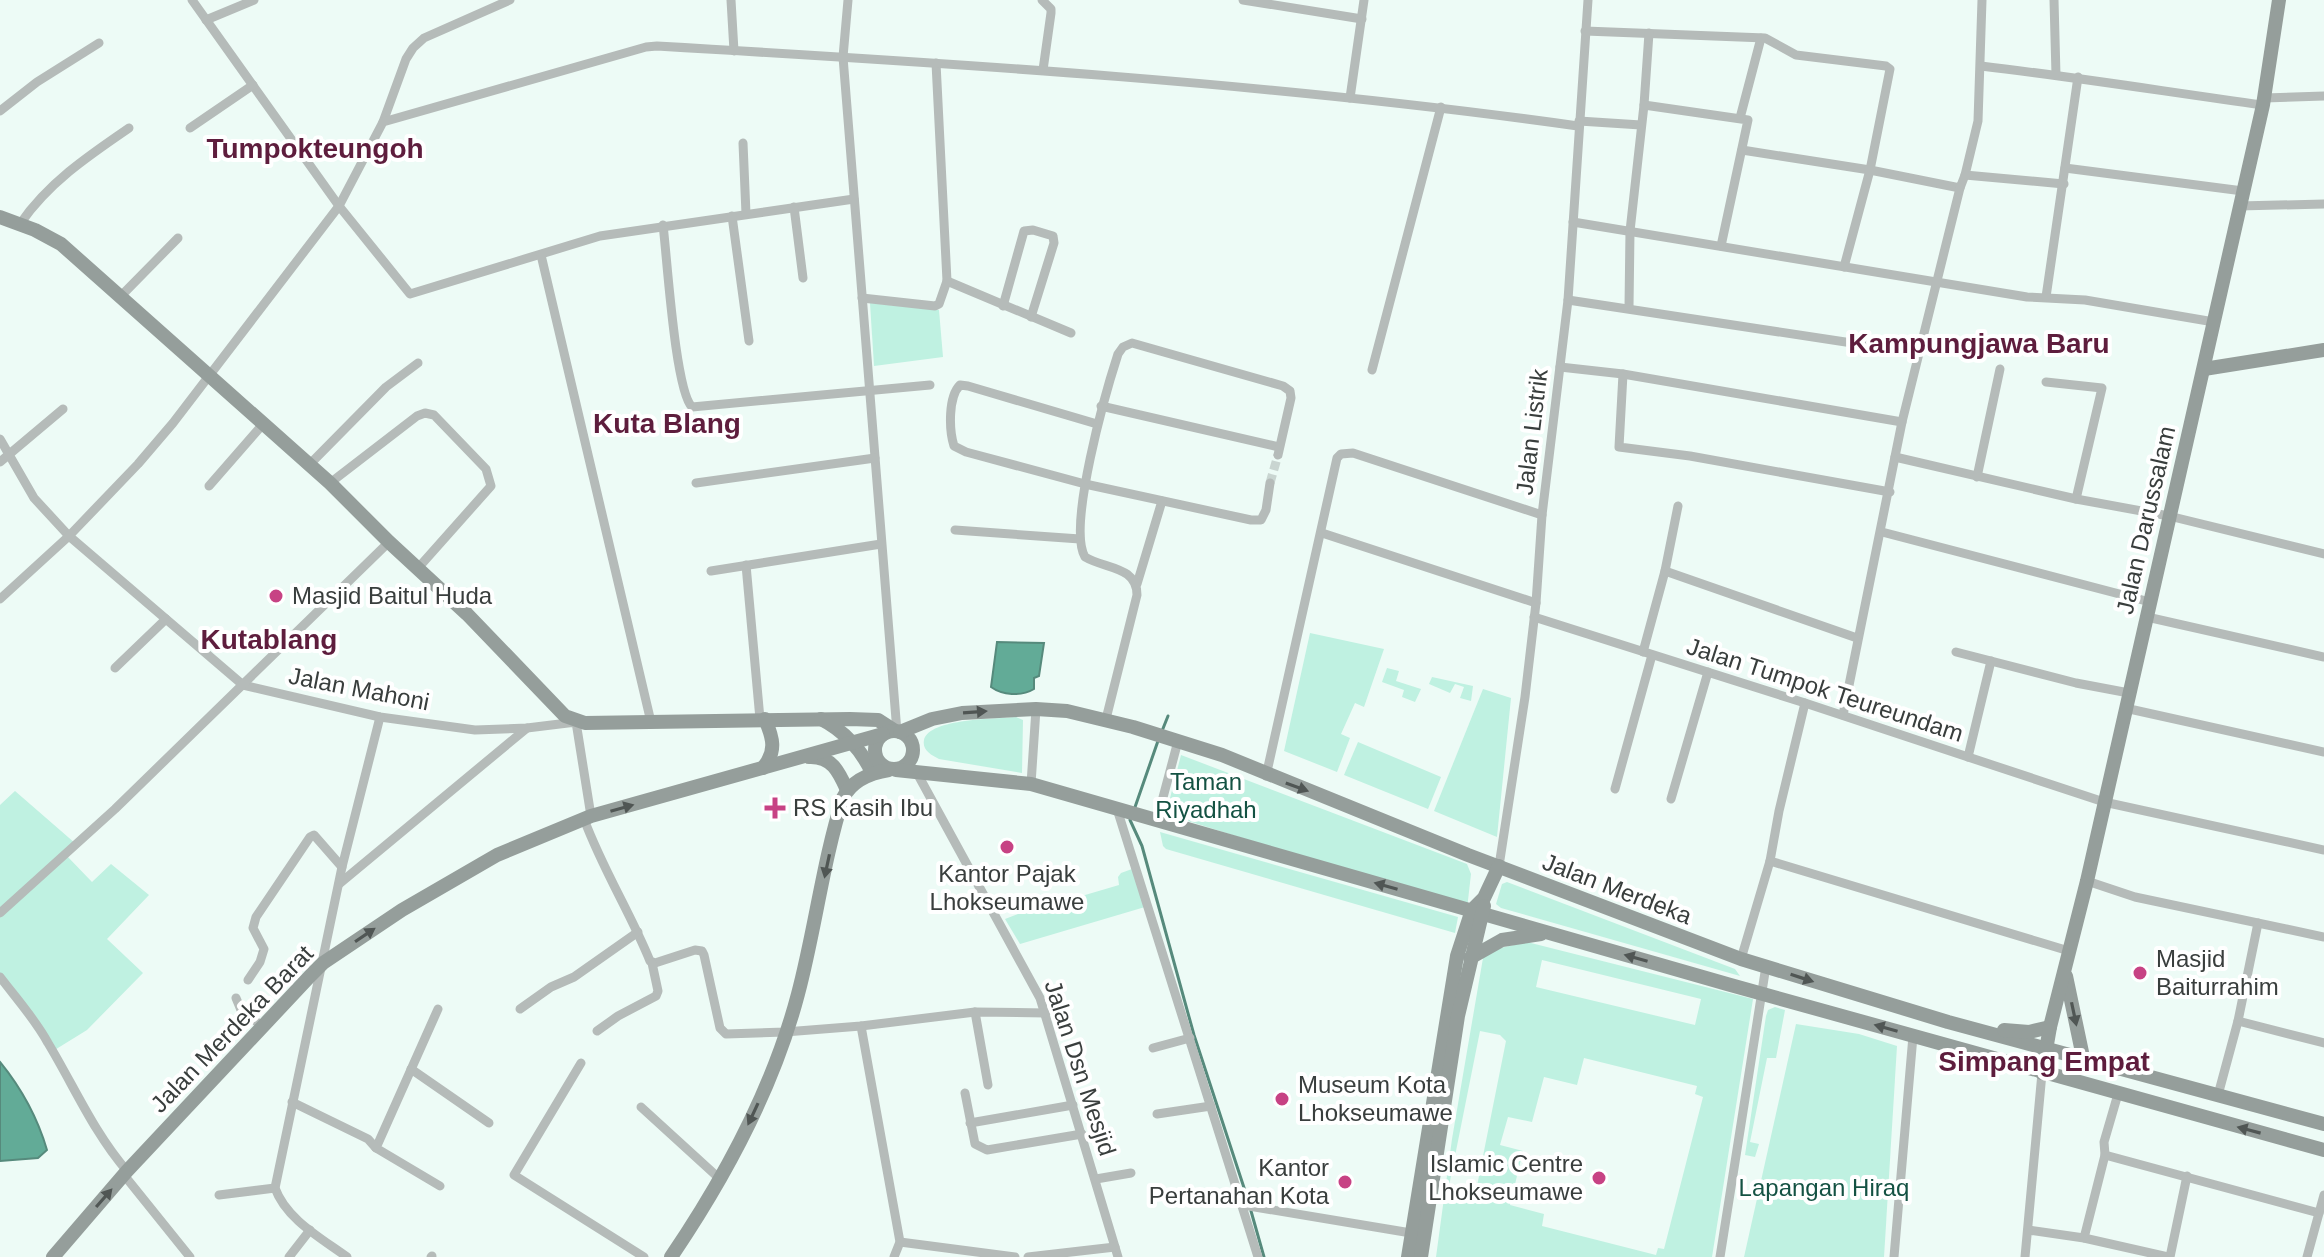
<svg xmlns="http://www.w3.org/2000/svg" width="2324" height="1257" font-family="Helvetica,sans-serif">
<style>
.green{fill:#bff1e1;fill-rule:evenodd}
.water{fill:#62ab97;stroke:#568a7c;stroke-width:2}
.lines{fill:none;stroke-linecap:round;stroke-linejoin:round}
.stream{stroke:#568a7c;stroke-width:3}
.street-tunnel{stroke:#c9d5d1;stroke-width:9;stroke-dasharray:9 4.5;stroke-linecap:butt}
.street{stroke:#b5bbb9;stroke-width:9}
.secondary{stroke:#959e9b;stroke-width:14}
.oneway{fill:#505654}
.poi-dot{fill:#c74284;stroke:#fff;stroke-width:3}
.labels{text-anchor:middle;stroke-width:8;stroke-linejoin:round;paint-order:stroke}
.street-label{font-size:24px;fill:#393e3d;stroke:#fff}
.poi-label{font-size:24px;fill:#393e3d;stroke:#fff;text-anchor:start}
.park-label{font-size:24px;fill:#145243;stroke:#fff}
.quarter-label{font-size:28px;font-weight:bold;fill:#5e1d3d;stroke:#fff}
</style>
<rect width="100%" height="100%" fill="#edfbf6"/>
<!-- green -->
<g class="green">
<path d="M870 303 939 310 943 357 874 366Z"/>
<path d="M1310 633 1384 649 1364 707 1355 703 1341 734 1350 738 1337 772 1284 751Z"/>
<path d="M1387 668 1399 671 1396 681 1421 689 1415 702 1402 697 1404 690 1382 682Z"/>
<path d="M1432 677 1473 686 1471 701 1460 698 1464 687 1455 684 1450 693 1429 684Z"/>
<path d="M1483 689 1511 698 1497 837 1434 811Z"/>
<path d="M1016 717 1023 720 1022 773 939 759C931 755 922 750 924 740 929 718 998 719 1016 717Z"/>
<path d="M1358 742 1441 777 1428 809 1344 775Z"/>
<path d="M1181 755 1467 864 1471 874 1467 909 1166 814Z"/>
<path d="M15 791 76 844 65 854 92 882 111 864 149 895 107 939 143 973 87 1030 53 1051 0 974V805Z"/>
<path d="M1160 832 1458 917 1455 933 1166 849 1163 846Z"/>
<path d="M1132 869 1145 907 1020 944 1005 919 1055 900 1058 903 1119 885 1118 877 1121 873Z"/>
<path d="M1507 882 1735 969 1740 976 1501 908 1496 904 1502 884Z"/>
<path d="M1527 942 1753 999 1712 1257H1436L1452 1139 1483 958 1496 949ZM1542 960 1701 999 1695 1025 1536 987ZM1480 1031 1500 1035 1506 1041 1475 1196 1448 1191ZM1584 1058 1697 1086 1695 1094 1703 1097 1664 1249 1658 1248 1656 1255 1542 1226 1544 1214 1510 1205 1523 1151 1500 1145 1508 1117 1532 1122 1544 1077 1577 1085Z"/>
<path d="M1775 1007 1785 1010 1776 1058H1767L1750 1142 1759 1144 1755 1157 1745 1155 1766 1016 1768 1010Z"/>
<path d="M1796 1024 1859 1034 1897 1046 1884 1257H1744Z"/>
</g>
<!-- water -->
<g class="water">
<path d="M997 642 1044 643 1039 676 1034 678V689C1021 697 1002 695 991 687Z"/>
<path d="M0 1062C22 1089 37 1116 47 1150L38 1158 0 1161Z"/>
</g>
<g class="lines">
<!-- stream -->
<g class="stream">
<path d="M1162 731 1168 716"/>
<path d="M1134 810 1159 738"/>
<path d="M1131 817 1130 820 1142 846 1194 1035 1249 1203"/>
<path d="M1251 1211 1264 1257"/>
</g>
<!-- street-tunnel -->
<path class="street-tunnel" d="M1270 483 1278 455"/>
<!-- street -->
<g class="street">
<path d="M192 0 339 206 410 294 600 236 854 199"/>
<path d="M731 0 734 51"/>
<path d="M848 0 843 57 897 732"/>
<path d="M1042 0 1051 9V13L1043 70"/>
<path d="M1243 0 1362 19"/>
<path d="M1982 0 1978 121 1965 175 2064 184"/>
<path d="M2054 0 2056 75"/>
<path d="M206 20 254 0"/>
<path d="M1585 31 1765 38 1796 55 1886 66 1890 69 1870 170 1844 267"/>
<path d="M1981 66C2075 77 2168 92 2263 105"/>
<path d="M1350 98 1364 0"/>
<path d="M2264 98 2324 96"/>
<path d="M1644 105 1649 33"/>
<path d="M0 111 37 82 99 43"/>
<path d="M1740 118 1761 38"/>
<path d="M1579 121 1641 125"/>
<path d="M383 122 406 59 413 48 424 38 510 0"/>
<path d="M190 128 253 85"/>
<path d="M743 143 746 214"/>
<path d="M1742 150 1870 170 1960 188 1965 175"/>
<path d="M2065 168 2243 191"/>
<path d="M2239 206 2324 204"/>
<path d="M794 207 803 278"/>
<path d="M732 216 749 341"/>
<path d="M1573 222 2027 297 2085 300 2214 322"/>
<path d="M20 224C48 183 88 156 129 128"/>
<path d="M663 225C667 256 675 390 692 407L930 385"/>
<path d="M541 255 651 722"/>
<path d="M947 281 1071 333"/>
<path d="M2046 297 2078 77"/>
<path d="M119 298 178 238"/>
<path d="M862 298 935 306 939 304 947 281 936 63"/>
<path d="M1568 300 1918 353"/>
<path d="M1003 306 1024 231 1033 230 1053 236 1054 243 1031 317"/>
<path d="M1629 307 1630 231 1644 105 1748 120 1721 246"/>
<path d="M1560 367 1623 374 1902 422"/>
<path d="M1372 370 1441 107"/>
<path d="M1623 374 1619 447 1690 456 1890 492"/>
<path d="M2046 382 2102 388 2076 499"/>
<path d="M1101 406 1279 447"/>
<path d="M1097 424 968 386 960 385C948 397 949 430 954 446L966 452 1085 484 1251 520H1261L1266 510 1270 483"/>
<path d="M0 439 34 498 69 536 243 685 380 717 475 730 527 728 576 722 591 816"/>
<path d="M1895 457 2076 499 2169 516 2324 554"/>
<path d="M0 462 63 409"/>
<path d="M310 464 386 387 418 363"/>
<path d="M1977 477 2000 369"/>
<path d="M330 483 417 416 425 413 434 415 486 469 491 486 419 567"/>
<path d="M696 483 875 458"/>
<path d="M209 486 264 423"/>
<path d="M955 530 1080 539"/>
<path d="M1882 532 2150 602"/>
<path d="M1322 533 1536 603"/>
<path d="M746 565 760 719"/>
<path d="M711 571 881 544"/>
<path d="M1665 571 1857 638"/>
<path d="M1137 584 1162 501"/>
<path d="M0 599 69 536 138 464 173 423 339 206 383 122 646 47 657 46C965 64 1273 83 1578 126"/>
<path d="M1534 617 1805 703 2104 802 2324 850"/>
<path d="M2147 617 2324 657"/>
<path d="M1643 652 1665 571 1678 506"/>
<path d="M1956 652 2076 683 2129 693"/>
<path d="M115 668 166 619"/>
<path d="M1805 703 1779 811 1770 861 2069 951"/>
<path d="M2125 708 2324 752"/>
<path d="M1843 715 1902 422 1960 188"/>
<path d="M1106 719 1137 595C1137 566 1105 569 1085 557 1067 527 1106 391 1118 354L1123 347 1132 343 1283 386 1290 391 1291 398 1278 455"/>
<path d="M1968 757 1991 661"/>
<path d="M917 773 1040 998 1118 1257"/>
<path d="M1266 776 1337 458 1341 454 1353 453 1542 515"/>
<path d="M1031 784 1036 709"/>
<path d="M1615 789 1652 655"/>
<path d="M1671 799 1708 672"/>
<path d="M1117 809 1258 1257"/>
<path d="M584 819C603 870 630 912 650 961L655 963 695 950 702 951 704 955 720 1028 726 1034 785 1032 861 1026 975 1012 1046 1013"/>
<path d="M1157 820 1178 741"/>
<path d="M1499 866 1525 697 1536 603 1542 515 1568 300 1588 0"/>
<path d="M2087 881 2135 897 2324 937"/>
<path d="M339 884 527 728"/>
<path d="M0 913 115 809 389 542"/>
<path d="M1741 959 1770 861"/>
<path d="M0 977C16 998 35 1019 48 1043 74 1086 94 1133 127 1171"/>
<path d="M248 980 260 962 264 949 253 928 256 917 310 837 314 835 342 867"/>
<path d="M236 998 241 1010 262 1026"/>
<path d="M438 1009 376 1148 440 1186"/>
<path d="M520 1009 551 987 574 977 638 932"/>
<path d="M975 1012 988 1085"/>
<path d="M2238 1021 2324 1043"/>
<path d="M861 1026 900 1242 894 1257"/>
<path d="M597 1031 618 1016 656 996 658 991 652 963"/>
<path d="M1153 1048 1190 1038"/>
<path d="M581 1063 514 1175 644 1257"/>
<path d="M411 1069 489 1123"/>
<path d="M965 1093 975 1144 987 1150 1082 1134"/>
<path d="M2218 1095 2238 1021 2258 923"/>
<path d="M292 1102 368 1139 376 1148"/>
<path d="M641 1107 721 1180"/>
<path d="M1157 1114 1211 1106"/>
<path d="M970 1123 1073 1105"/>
<path d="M2105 1155 2319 1213"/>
<path d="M124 1175 190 1257"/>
<path d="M1096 1179 1131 1173"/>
<path d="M219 1195 275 1188"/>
<path d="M1243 1205 1411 1233"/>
<path d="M2028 1230 2084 1238 2168 1257"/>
<path d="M2084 1238 2105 1155 2104 1142 2118 1094"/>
<path d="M900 1242 1015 1257"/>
<path d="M289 1257 310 1230"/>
<path d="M347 1257C321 1238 286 1219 275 1188L342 867 380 717"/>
<path d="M431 1257 432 1256"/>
<path d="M1028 1257 1115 1247"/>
<path d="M1720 1257 1766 966"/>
<path d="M1894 1257 1913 1036"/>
<path d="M2025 1257 2042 1073"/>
<path d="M2170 1257 2187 1176"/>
<path d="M2307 1257 2324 1195"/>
</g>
<!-- secondary -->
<g class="secondary">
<path d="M0 217 35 230 61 244 330 483 389 542 467 614 565 716 585 723 850 719 878 720 895 731"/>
<path d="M2204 369 2324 350"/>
<path d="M821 719C843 730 862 750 872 773"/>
<circle cx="894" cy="750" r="19"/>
<path d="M900 732 932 719 962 713 1036 709 1067 711 1133 727 1222 755 1468 855 1741 959 1948 1022 2324 1124"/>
<path d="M809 757C832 756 839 772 847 790"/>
<path d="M763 768C777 751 773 738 765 719"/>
<path d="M896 770 1031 784 1727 984 2324 1150"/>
<path d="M1470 958 1502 940 1541 934"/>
<path d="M2066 976 2083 1057"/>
<path d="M2004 1030 2029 1032 2050 1027"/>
<path d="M2042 1073 2050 1027 2087 881 2263 105 2279 0"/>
<path d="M53 1257 127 1171 311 975 323 963 402 910 497 855 591 816 883 734"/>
<path d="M671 1257C726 1176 773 1089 798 994 815 930 823 861 843 798 852 780 870 773 889 770"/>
<path d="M1408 1257 1457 956 1472 910 1484 898 1499 866"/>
<path d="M1421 1257 1458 1016 1484 906"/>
</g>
</g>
<!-- one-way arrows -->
<defs><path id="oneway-solid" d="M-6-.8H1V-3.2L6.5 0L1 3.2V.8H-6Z" transform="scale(2)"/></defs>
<g class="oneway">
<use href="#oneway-solid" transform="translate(975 712) rotate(-4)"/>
<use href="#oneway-solid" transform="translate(1297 787) rotate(20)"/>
<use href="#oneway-solid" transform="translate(622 808) rotate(-16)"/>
<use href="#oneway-solid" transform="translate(827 866) rotate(102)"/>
<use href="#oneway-solid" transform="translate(1386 886) rotate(-164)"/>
<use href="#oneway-solid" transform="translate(365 935) rotate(-34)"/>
<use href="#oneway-solid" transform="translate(1636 958) rotate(-164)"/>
<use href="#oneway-solid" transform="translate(1802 978) rotate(18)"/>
<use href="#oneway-solid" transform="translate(2074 1014) rotate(78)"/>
<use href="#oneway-solid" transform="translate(1886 1028) rotate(-164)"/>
<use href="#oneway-solid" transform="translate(753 1114) rotate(115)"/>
<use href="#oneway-solid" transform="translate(2249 1130) rotate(-165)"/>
<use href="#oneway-solid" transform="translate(104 1198) rotate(-49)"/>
</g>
<!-- markers -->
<g class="poi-dot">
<circle cx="276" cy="596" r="8"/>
<path d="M771 796h8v8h8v8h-8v8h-8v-8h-8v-8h8z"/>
<circle cx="1007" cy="847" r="8"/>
<circle cx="2140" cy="973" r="8"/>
<circle cx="1282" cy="1099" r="8"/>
<circle cx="1599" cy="1178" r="8"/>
<circle cx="1345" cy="1182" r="8"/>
</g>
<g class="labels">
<!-- street labels -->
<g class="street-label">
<text transform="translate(1532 432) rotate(-83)" y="8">Jalan Listrik</text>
<text transform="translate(2146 520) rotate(-77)" y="8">Jalan Darussalam</text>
<text transform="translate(359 689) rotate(11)" y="8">Jalan Mahoni</text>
<text transform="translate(1825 690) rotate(18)" y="8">Jalan Tumpok Teureundam</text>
<text transform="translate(1617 889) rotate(21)" y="8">Jalan Merdeka</text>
<text transform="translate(232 1029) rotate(-46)" y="8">Jalan Merdeka Barat</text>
<text transform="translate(1080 1068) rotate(72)" y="8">Jalan Dsn Mesjid</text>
</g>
<!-- poi labels -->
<g class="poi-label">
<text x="292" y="604">Masjid Baitul Huda</text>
<text x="793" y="816">RS Kasih Ibu</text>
<text x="1007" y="882" text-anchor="middle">Kantor Pajak<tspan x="1007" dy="28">Lhokseumawe</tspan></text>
<text x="2156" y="967">Masjid<tspan x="2156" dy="28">Baiturrahim</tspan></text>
<text x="1298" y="1093">Museum Kota<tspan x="1298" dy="28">Lhokseumawe</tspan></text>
<text x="1583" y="1172" text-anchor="end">Islamic Centre<tspan x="1583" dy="28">Lhokseumawe</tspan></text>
<text x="1329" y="1176" text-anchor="end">Kantor<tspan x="1329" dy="28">Pertanahan Kota</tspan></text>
</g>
<!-- park labels -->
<g class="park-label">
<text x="1206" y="790">Taman<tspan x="1206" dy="28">Riyadhah</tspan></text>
<text x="1824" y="1196">Lapangan Hiraq</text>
</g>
<!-- quarter labels -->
<g class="quarter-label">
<text x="315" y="158">Tumpokteungoh</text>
<text x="1979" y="353">Kampungjawa Baru</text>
<text x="667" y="433">Kuta Blang</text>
<text x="269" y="649">Kutablang</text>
<text x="2044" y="1071">Simpang Empat</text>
</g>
</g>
</svg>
